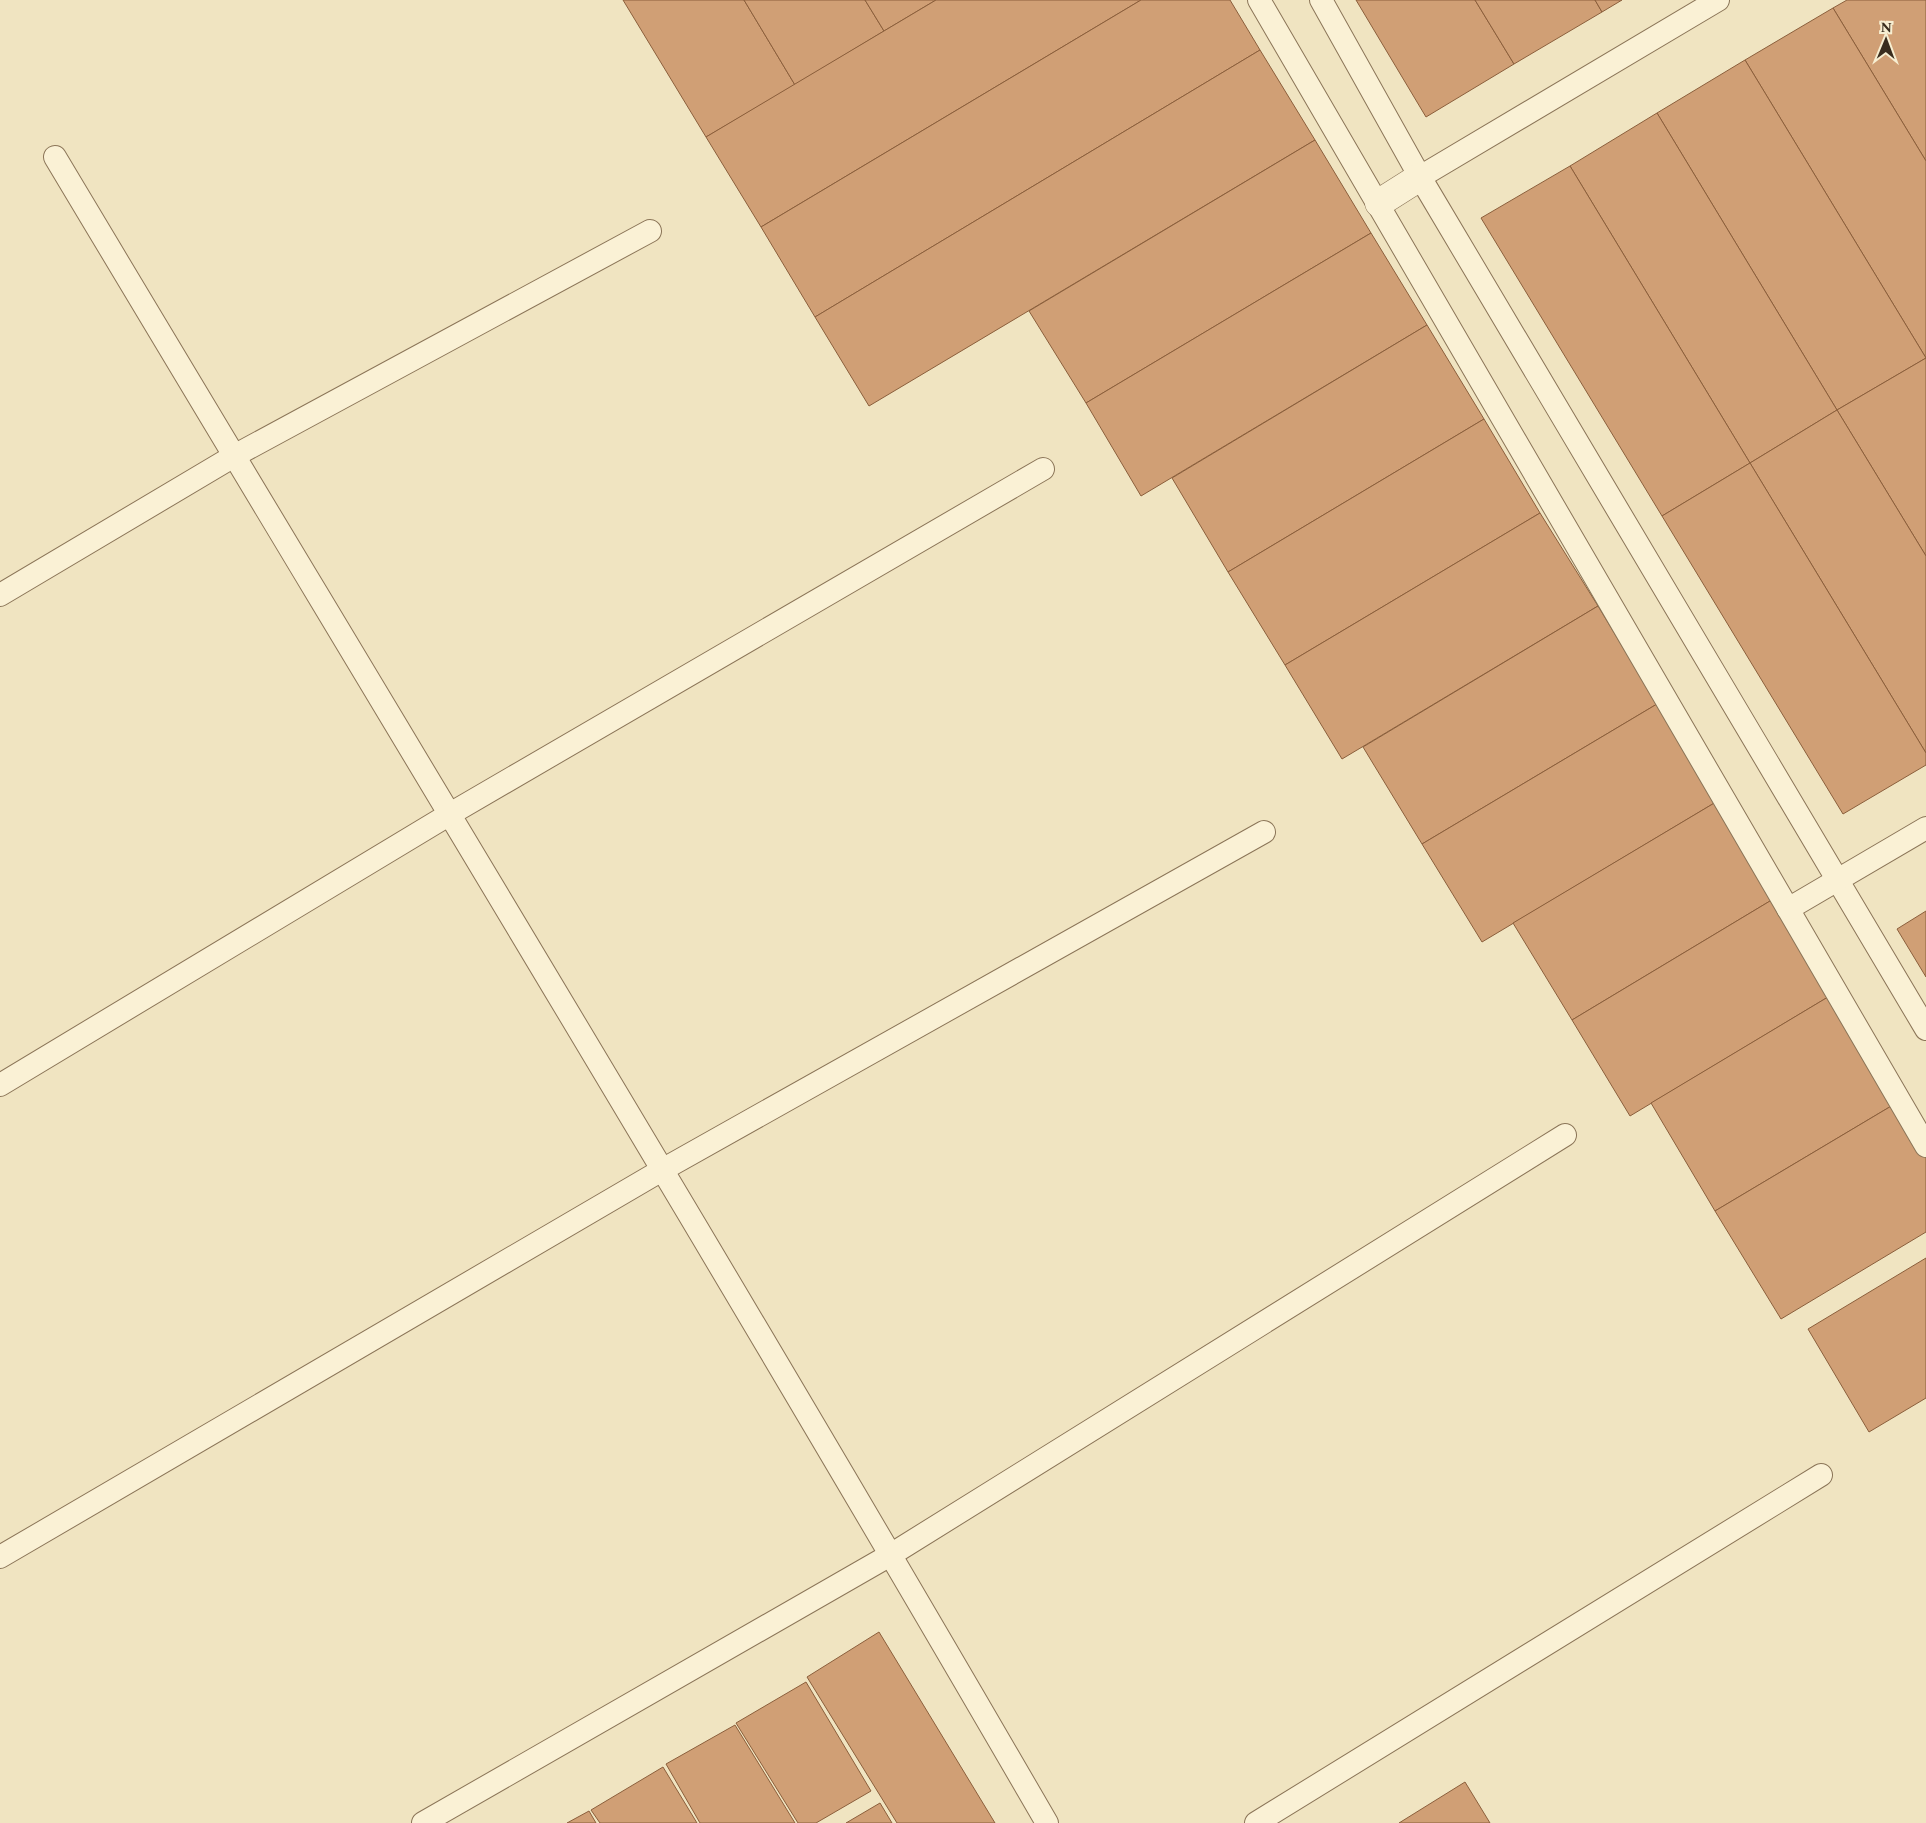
<svg xmlns="http://www.w3.org/2000/svg" width="1926" height="1823" font-family="Spectral,serif">
<style>
.building{fill:#d09f75;stroke:#8b5f3c}
.lines{fill:none;stroke-linecap:round;stroke-linejoin:round}
.service-casing{stroke:#8b7558;stroke-width:24}
.minor-casing{stroke:#8b7558;stroke-width:29}
.service{stroke:#faf1d5;stroke-width:22}
.minor{stroke:#faf1d5;stroke-width:28}
</style>
<rect width="100%" height="100%" fill="#f0e4c1"/>
<!-- building -->
<g class="building">
<path d="M623 0H744L795 85 706 137Z"/>
<path d="M744 0H865L884 31 795 85Z"/>
<path d="M865 0H936L884 31Z"/>
<path d="M936 0H1141L761 227 706 137Z"/>
<path d="M1141 0H1230L1260 50 815 317 761 227Z"/>
<path d="M1356 0H1475L1514 64 1426 117Z"/>
<path d="M1475 0H1595L1602 12 1514 64Z"/>
<path d="M1595 0H1622L1602 12Z"/>
<path d="M1847 0H1926V161L1833 8Z"/>
<path d="M1833 8 1926 161V358L1745 60Z"/>
<path d="M1260 50 1315 140 869 406 815 317Z"/>
<path d="M1745 60 1926 358 1837 410 1657 113Z"/>
<path d="M1657 113 1837 410 1750 463 1570 166Z"/>
<path d="M1315 140 1371 233 1086 403 1029 311Z"/>
<path d="M1570 166 1750 463 1662 516 1481 218Z"/>
<path d="M1371 233 1427 325 1141 496 1086 403Z"/>
<path d="M1427 325 1484 419 1228 572 1172 478Z"/>
<path d="M1926 358V556L1837 410Z"/>
<path d="M1837 410 1926 556V753L1750 463Z"/>
<path d="M1484 419 1540 513 1285 665 1228 572Z"/>
<path d="M1750 463 1926 753V765L1843 814 1662 516Z"/>
<path d="M1540 513 1598 606 1342 759 1285 665Z"/>
<path d="M1598 606 1657 704 1422 844 1363 747Z"/>
<path d="M1657 704 1716 802 1482 942 1422 844Z"/>
<path d="M1716 802 1775 898 1572 1020 1513 923Z"/>
<path d="M1775 898 1833 994 1630 1116 1572 1020Z"/>
<path d="M1926 911V977L1897 929Z"/>
<path d="M1833 994 1898 1102 1715 1211 1651 1103Z"/>
<path d="M1898 1102 1926 1148V1232L1781 1319 1715 1211Z"/>
<path d="M1926 1258V1398L1869 1432 1808 1329Z"/>
<path d="M879 1632 995 1823H897L807 1677Z"/>
<path d="M806 1682 871 1791 816 1823H798L736 1723Z"/>
<path d="M735 1725 795 1823H700L666 1764Z"/>
<path d="M663 1767 697 1823H600L591 1810Z"/>
<path d="M1465 1782 1490 1823H1399Z"/>
<path d="M880 1803 892 1823H846Z"/>
<path d="M589 1811 596 1823H567Z"/>
</g>
<g class="lines">
<!-- service casing -->
<g class="service-casing">
<g id="service">
<path d="M1259 0 1926 1146"/>
<path d="M1321 0 1420 177 1926 1029"/>
<path d="M55 157C387 712 723 1264 1047 1823"/>
<path d="M1420 177 1718 0"/>
<path d="M0 595 234 456 650 231"/>
<path d="M1788 909 1926 828"/>
<path d="M0 1085 450 814 1043 469"/>
<path d="M0 1557 662 1170 1264 832"/>
<path d="M423 1823 892 1554 1565 1135"/>
<path d="M1256 1823 1821 1475"/>
</g>
</g>
<!-- minor casing -->
<g class="minor-casing">
<path id="minor" d="M1379 203 1420 177"/>
</g>
<!-- service -->
<use href="#service" class="service"/>
<!-- minor -->
<use href="#minor" class="minor"/>
</g>
<!-- north arrow -->
<g transform="translate(1886 40) rotate(1)" stroke="#f7eed1" stroke-width="4" paint-order="stroke">
<path d="M0-4L9 19L0 12L-9 19Z" fill="#392c1d"/>
<text y="-8" font-size="14" font-weight="bold" text-anchor="middle" fill="#392c1d">N</text>
</g>
</svg>
